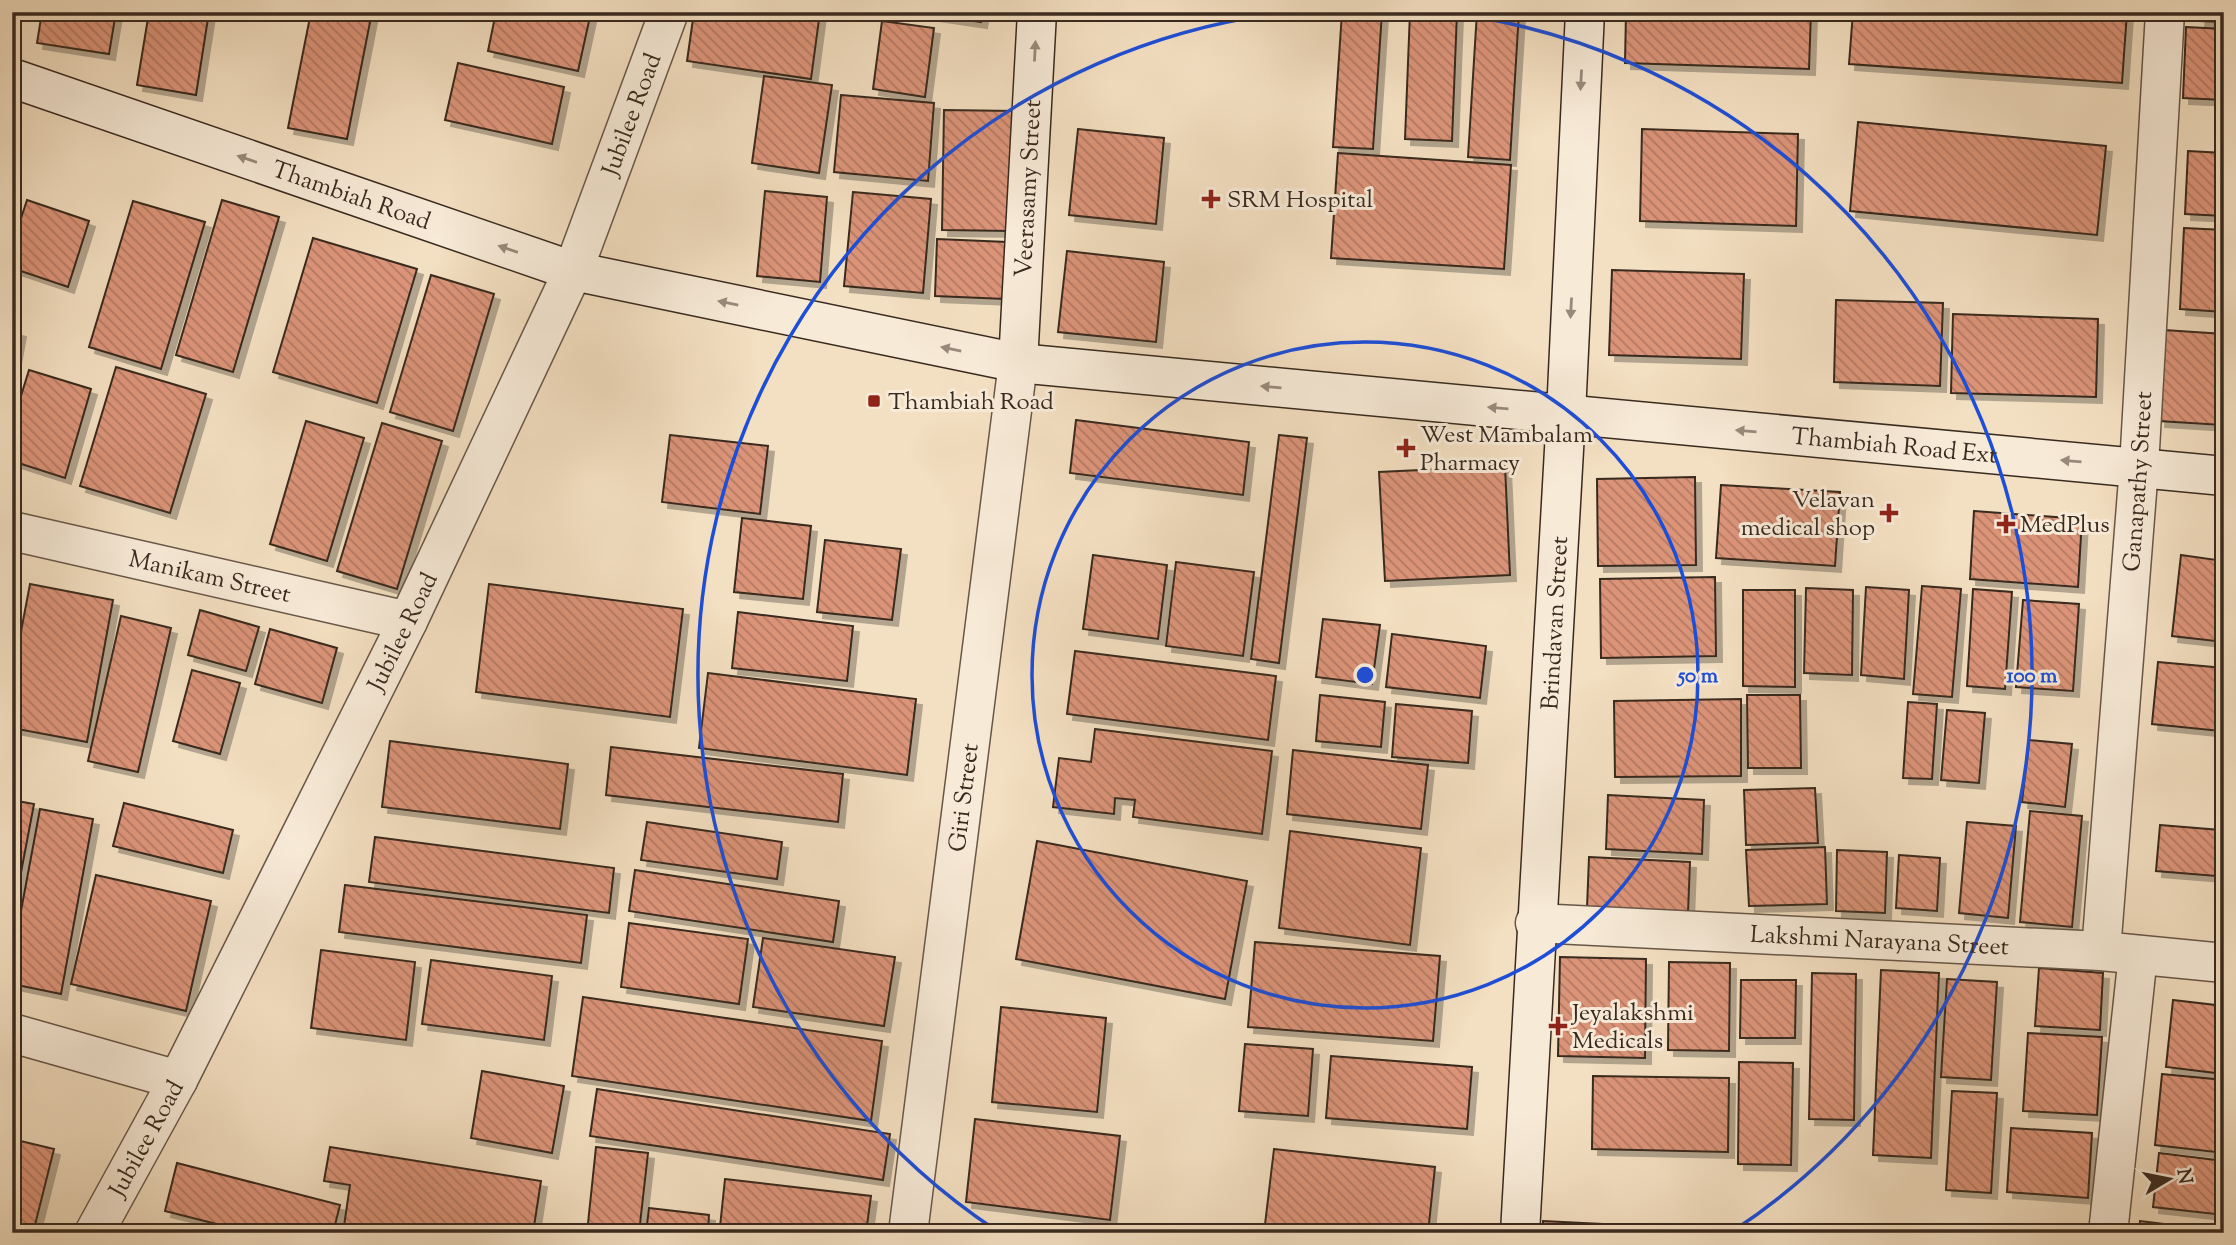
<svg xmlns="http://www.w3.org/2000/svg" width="2236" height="1245" font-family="'Sorts Mill Goudy',serif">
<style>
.building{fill:url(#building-back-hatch);stroke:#392a1f;stroke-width:2;filter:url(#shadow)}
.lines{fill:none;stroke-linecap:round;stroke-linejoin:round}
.street-casing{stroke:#685748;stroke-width:41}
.secondary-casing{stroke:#392a1f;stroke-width:41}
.street{stroke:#f7ead7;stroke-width:38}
.secondary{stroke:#f7ead7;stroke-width:38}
.oneway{fill:#988a7b}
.ring{fill:none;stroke:#1d4ed8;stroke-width:3.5}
.poi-dot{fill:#8f2418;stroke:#f7ead7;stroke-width:2.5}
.labels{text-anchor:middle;stroke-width:6;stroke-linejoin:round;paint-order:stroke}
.street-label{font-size:24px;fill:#392a1f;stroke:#f7ead7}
.poi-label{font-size:24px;fill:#392a1f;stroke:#f7ead7;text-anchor:start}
.centre{fill:#1d4ed8;stroke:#f7ead7;stroke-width:3.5}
.ring-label{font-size:21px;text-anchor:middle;font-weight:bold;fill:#1d4ed8;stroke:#f7ead7;stroke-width:6;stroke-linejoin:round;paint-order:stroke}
</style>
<defs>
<pattern id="building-back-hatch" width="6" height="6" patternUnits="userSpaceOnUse" patternTransform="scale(1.75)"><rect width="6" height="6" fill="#dc9479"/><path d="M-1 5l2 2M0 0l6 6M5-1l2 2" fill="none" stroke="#b37963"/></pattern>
<filter id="shadow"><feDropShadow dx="6" dy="6" stdDeviation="0" flood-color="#0004"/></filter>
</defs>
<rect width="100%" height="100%" fill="#f3dfc1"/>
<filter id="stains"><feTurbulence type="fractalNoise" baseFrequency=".00286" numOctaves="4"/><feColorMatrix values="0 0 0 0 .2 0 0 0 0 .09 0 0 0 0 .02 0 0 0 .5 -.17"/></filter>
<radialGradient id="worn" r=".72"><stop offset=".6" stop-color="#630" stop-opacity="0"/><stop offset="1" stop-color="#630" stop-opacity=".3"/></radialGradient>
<!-- building -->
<g class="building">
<path d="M42 12H116L109 54 37 43Z"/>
<path d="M149 12H209L196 95 137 85Z"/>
<path d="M311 12H372L347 139 288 128Z"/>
<path d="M496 12H591L578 71 488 51Z"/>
<path d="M694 12H820L811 79 687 61Z"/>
<path d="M913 12H983L981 22Z"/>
<path d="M1342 12H1382L1373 149 1333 147Z"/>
<path d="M1410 12H1457L1452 141 1405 139Z"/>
<path d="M1477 12H1519L1510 160 1468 157Z"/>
<path d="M1626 12H1811L1809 69 1625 63Z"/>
<path d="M1853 12H2127L2122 83 1849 64Z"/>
<path d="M2200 12H2224V22L2199 21Z"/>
<path d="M882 21 934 28 925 97 873 89Z"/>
<path d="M2186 27 2224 29V100L2183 98Z"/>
<path d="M458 63 564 87 552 144 445 120Z"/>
<path d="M764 76 832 85 819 173 752 163Z"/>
<path d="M841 95 934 103 928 181 834 172Z"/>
<path d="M944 110 1015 111 1012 231 942 230Z"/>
<path d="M1858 122 2106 146 2097 235 1850 211Z"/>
<path d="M1078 129 1164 138 1156 224 1069 215Z"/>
<path d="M1642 129 1798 134 1796 226 1640 221Z"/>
<path d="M2188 151 2224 153V216L2185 214Z"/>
<path d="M1338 153 1511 165 1504 269 1331 258Z"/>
<path d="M765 191 827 197 820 282 757 276Z"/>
<path d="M853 192 931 199 923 293 844 286Z"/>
<path d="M27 200 89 221 68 287 12 268V246Z"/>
<path d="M222 200 279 217 233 372 176 355Z"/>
<path d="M133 201 205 222 161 369 89 347Z"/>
<path d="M2184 228 2224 230V312L2180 309Z"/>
<path d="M313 238 417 269 377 403 273 372Z"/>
<path d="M937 239 1007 242 1005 299 935 296Z"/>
<path d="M1067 251 1164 262 1156 342 1058 332Z"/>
<path d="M1612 270 1744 274 1741 359 1609 355Z"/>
<path d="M431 275 494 294 453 431 390 412Z"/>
<path d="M1836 300 1943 303 1940 386 1834 382Z"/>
<path d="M1953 314 2098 319 2096 397 1951 393Z"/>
<path d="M12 329 20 331 12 374Z"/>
<path d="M2164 330 2224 334 2222 425 2159 421Z"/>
<path d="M116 367 206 394 170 513 80 486Z"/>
<path d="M29 370 91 389 65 478 12 461V425Z"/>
<path d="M1076 420 1249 442 1243 495 1070 473Z"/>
<path d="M306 421 364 438 327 561 270 544Z"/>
<path d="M382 423 442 441 397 589 337 571Z"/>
<path d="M670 435 768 446 760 514 662 502Z"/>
<path d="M1279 435 1307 438 1279 663 1251 659Z"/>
<path d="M1505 466 1510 575 1385 581 1379 472Z"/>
<path d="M1695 477 1696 565 1598 566 1597 479Z"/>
<path d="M1721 485 1840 492 1835 566 1716 558Z"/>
<path d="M1974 511 2082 519 2078 587 1970 579Z"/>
<path d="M742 518 811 526 803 599 734 592Z"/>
<path d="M825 540 901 549 892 620 817 612Z"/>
<path d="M1093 555 1167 565 1158 639 1083 629Z"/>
<path d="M2181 555 2224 561V642L2172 636Z"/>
<path d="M1176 562 1254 572 1243 656 1166 646Z"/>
<path d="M1715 577 1716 656 1601 658 1600 579Z"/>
<path d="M30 584 113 600 87 742 12 728V679Z"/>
<path d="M489 584 683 609 670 717 476 692Z"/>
<path d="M1922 586 1961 589 1952 697 1913 694Z"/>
<path d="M1866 587 1909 590 1904 679 1861 675Z"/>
<path d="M1806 588 1853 590 1852 675 1804 673Z"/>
<path d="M1973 589 2012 592 2005 689 1967 686Z"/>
<path d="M1743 590H1795V687L1743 686Z"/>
<path d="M2023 600 2079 604 2073 691 2016 687Z"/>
<path d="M200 610 259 627 246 671 188 655Z"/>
<path d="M738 612 853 626 847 681 732 668Z"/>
<path d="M121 616 171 628 138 772 88 761Z"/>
<path d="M1323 619 1380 625 1372 684 1316 677Z"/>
<path d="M270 629 337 648 322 703 255 684Z"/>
<path d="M1392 634 1486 646 1480 698 1386 687Z"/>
<path d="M1075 651 1276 676 1268 740 1067 714Z"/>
<path d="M2158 662 2224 668 2220 731 2152 724Z"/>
<path d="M192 670 240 683 220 754 173 741Z"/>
<path d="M708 673 916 699 907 775 699 748Z"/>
<path d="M1320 695 1385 702 1381 747 1316 741Z"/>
<path d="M1747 695H1800L1801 768H1748Z"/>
<path d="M1741 699V776L1615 777 1614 701Z"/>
<path d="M1908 702 1937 704 1932 779 1903 778Z"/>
<path d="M1396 704 1472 711 1468 763 1392 757Z"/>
<path d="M1947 710 1985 713 1979 783 1941 780Z"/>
<path d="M1095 729 1272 751 1262 834 1133 817 1135 800 1115 798 1114 814 1053 807 1059 758 1091 762Z"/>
<path d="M2029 740 2072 744 2065 807 2022 802Z"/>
<path d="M390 741 568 764 560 829 382 807Z"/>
<path d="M611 747 843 774 838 822 606 795Z"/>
<path d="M1293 750 1428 765 1421 829 1287 814Z"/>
<path d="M1815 788 1818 843 1746 845 1744 790Z"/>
<path d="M1608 795 1704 800 1702 854 1606 849Z"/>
<path d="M12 800 34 804 12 920Z"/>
<path d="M124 803 233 830 223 873 113 846Z"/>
<path d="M40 809 93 819 61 994 12 984V959Z"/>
<path d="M2030 811 2082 816 2072 927 2020 922Z"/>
<path d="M647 822 782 842 777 879 641 860Z"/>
<path d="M1967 822 2016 826 2008 918 1959 913Z"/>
<path d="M2160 825 2220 830 2216 876 2156 871Z"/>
<path d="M1290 831 1421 848 1410 945 1279 928Z"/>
<path d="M375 837 614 868 609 913 369 882Z"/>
<path d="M1037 841 1247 881 1225 999 1016 959Z"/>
<path d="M1825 847 1827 904 1749 906 1746 850Z"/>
<path d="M1837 850 1887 852 1885 913 1836 911Z"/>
<path d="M1899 855 1940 858 1937 911 1896 908Z"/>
<path d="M1589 857 1690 862 1688 913 1587 908Z"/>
<path d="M635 870 839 901 833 942 629 911Z"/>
<path d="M96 875 211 901 186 1011 71 984Z"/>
<path d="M345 885 587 915 581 963 339 932Z"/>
<path d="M629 923 748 939 739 1004 621 987Z"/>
<path d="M763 938 895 957 884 1026 753 1007Z"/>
<path d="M1255 942 1440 956 1433 1041 1248 1027Z"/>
<path d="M321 950 415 962 406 1040 311 1028Z"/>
<path d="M1560 957 1646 959 1645 1058 1558 1056Z"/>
<path d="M431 960 552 976 544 1040 422 1024Z"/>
<path d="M1669 962 1730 963 1729 1051 1668 1050Z"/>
<path d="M2039 968 2103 973 2100 1030 2035 1026Z"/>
<path d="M1881 970 1939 973 1931 1158 1873 1155Z"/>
<path d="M1812 973 1856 974 1854 1120 1809 1119Z"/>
<path d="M1947 979 1997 982 1991 1080 1941 1077Z"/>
<path d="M1741 980H1796L1795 1038H1740Z"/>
<path d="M583 997 882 1041 871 1121 572 1076Z"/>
<path d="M2173 1000 2224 1006V1074L2166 1067Z"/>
<path d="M1001 1007 1106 1018 1097 1112 992 1102Z"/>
<path d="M2028 1033 2102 1037 2097 1115 2023 1111Z"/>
<path d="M1245 1044 1313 1049 1308 1116 1239 1111Z"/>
<path d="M1331 1056 1472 1067 1467 1129 1326 1118Z"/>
<path d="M1739 1062 1793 1063 1791 1165 1738 1164Z"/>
<path d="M482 1071 564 1086 552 1153 471 1138Z"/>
<path d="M2162 1074 2224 1080V1153L2155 1145Z"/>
<path d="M1593 1076 1729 1078 1728 1152 1592 1149Z"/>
<path d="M597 1089 890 1134 883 1180 590 1136Z"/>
<path d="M1952 1091 1997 1093 1991 1193 1946 1190Z"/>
<path d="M975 1119 1120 1136 1110 1220 966 1202Z"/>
<path d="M2011 1128 2092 1133 2088 1198 2007 1192Z"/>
<path d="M12 1139 54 1149 33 1233H12Z"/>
<path d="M330 1147 541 1181 533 1233H343L350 1185 324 1181Z"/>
<path d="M596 1147 648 1153 639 1233H587Z"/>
<path d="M1274 1149 1435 1167 1428 1233H1264Z"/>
<path d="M2159 1153 2224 1161V1215L2153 1207Z"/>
<path d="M177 1163 340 1205 333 1233H252L165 1211Z"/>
<path d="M725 1179 871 1196 866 1233H766L720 1227Z"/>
<path d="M649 1208 709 1215 708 1233H646Z"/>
<path d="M1543 1221 1642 1226 1641 1233H1543Z"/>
<path d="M2140 1221 2196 1228V1233H2139Z"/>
<path d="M1733 1225 1862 1232V1233H1732Z"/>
<path d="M1649 1227 1703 1230V1233H1648Z"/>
</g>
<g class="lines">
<!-- street casing -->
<g class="street-casing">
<g id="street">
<path id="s1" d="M12 531 408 621"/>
<path id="s2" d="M1535 923 2101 951 2224 963"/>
<path id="s3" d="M2101 951 2139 467 2165 12"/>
<path d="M12 1033 178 1080"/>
<path id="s4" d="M94 1233 178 1080 408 621 573 271 669 12"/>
<path id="s5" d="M908 1233 1018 363"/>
<path d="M2108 1233 2138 955"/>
</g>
</g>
<!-- secondary casing -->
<g class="secondary-casing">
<g id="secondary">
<path id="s6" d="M12 78 573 271 1018 363 2224 476"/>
<path id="s7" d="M1018 363 1037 12"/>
<path id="s8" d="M1520 1233 1566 414 1585 12"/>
</g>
</g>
<!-- street -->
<use href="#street" class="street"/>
<!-- secondary -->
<use href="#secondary" class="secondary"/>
</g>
<!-- one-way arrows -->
<defs><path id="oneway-solid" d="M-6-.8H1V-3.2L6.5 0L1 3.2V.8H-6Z" transform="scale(1.75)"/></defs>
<g class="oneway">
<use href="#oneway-solid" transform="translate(1035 51) rotate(-87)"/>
<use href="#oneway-solid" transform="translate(1581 80) rotate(93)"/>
<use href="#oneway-solid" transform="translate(247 159) rotate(-161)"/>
<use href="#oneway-solid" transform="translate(508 249) rotate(-161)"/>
<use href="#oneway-solid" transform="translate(728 303) rotate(-168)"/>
<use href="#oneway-solid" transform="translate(1571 308) rotate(93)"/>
<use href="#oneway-solid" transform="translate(951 349) rotate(-168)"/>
<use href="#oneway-solid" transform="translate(1271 387) rotate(-175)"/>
<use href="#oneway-solid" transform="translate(1498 408) rotate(-175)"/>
<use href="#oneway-solid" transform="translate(1746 431) rotate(-175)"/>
<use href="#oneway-solid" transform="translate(2071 461) rotate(-175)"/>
</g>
<!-- distance rings -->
<g class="ring">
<circle cx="1365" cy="675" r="333"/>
<path d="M997 1231A667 667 0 0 1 1289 12M1441 12A667 667 0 0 1 1733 1231"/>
</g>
<!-- markers -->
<g class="poi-dot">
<path d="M1207.5 188.5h7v7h7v7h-7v7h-7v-7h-7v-7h7z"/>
<rect x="867" y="394" width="14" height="14" rx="3.5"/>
<path d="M1402.5 437.5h7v7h7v7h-7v7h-7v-7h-7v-7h7z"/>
<path d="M1885.5 502.5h7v7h7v7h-7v7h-7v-7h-7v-7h7z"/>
<path d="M2002.5 513.5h7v7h7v7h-7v7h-7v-7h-7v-7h7z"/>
<path d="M1554.5 1015.5h7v7h7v7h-7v7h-7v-7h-7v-7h7z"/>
</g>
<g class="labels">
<!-- street labels -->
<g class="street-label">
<text dy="8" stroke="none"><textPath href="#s4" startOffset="1242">Jubilee Road</textPath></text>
<text dy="8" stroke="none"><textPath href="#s7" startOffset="175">Veerasamy Street</textPath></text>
<text dy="8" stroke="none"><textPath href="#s6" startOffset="359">Thambiah Road</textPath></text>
<text dy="8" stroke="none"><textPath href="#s6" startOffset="1928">Thambiah Road Ext</textPath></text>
<text dy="8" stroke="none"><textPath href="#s3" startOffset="471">Ganapathy Street</textPath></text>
<text dy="8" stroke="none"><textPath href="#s1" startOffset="203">Manikam Street</textPath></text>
<text dy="8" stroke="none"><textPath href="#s8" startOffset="611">Brindavan Street</textPath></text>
<text dy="8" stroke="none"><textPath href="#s4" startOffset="676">Jubilee Road</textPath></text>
<text dy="8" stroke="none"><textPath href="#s5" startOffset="439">Giri Street</textPath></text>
<text dy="8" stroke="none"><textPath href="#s2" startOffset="345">Lakshmi Narayana Street</textPath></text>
<text dy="8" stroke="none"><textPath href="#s4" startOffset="108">Jubilee Road</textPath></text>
</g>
<!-- poi labels -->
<g class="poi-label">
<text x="1227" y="207">SRM Hospital</text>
<text x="888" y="409">Thambiah Road</text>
<text x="1420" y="442">West Mambalam<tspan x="1420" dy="28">Pharmacy</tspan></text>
<text x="1875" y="507" text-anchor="end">Velavan<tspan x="1875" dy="28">medical shop</tspan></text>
<text x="2020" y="532">MedPlus</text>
<text x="1572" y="1020">Jeyalakshmi<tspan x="1572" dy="28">Medicals</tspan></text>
</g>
</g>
<circle cx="1365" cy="675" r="10" class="centre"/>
<g class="ring-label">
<text x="1698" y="682">50 m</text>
<text x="2032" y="682">100 m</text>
</g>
<!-- margin -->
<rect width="2236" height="1245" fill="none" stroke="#f3dfc1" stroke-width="42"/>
<rect x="14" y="14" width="2208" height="1217" fill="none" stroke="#392a1f" stroke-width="3.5"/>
<rect x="21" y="21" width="2194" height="1203" fill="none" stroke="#392a1f" stroke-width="2"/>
<!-- north arrow -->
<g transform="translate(2169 1179) rotate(80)" stroke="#f7ead7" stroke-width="5" paint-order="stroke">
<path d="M0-5L12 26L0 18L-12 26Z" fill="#392a1f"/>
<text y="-10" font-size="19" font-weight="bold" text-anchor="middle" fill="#392a1f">N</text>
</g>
<rect width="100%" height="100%" filter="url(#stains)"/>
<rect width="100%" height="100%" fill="url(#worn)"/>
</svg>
